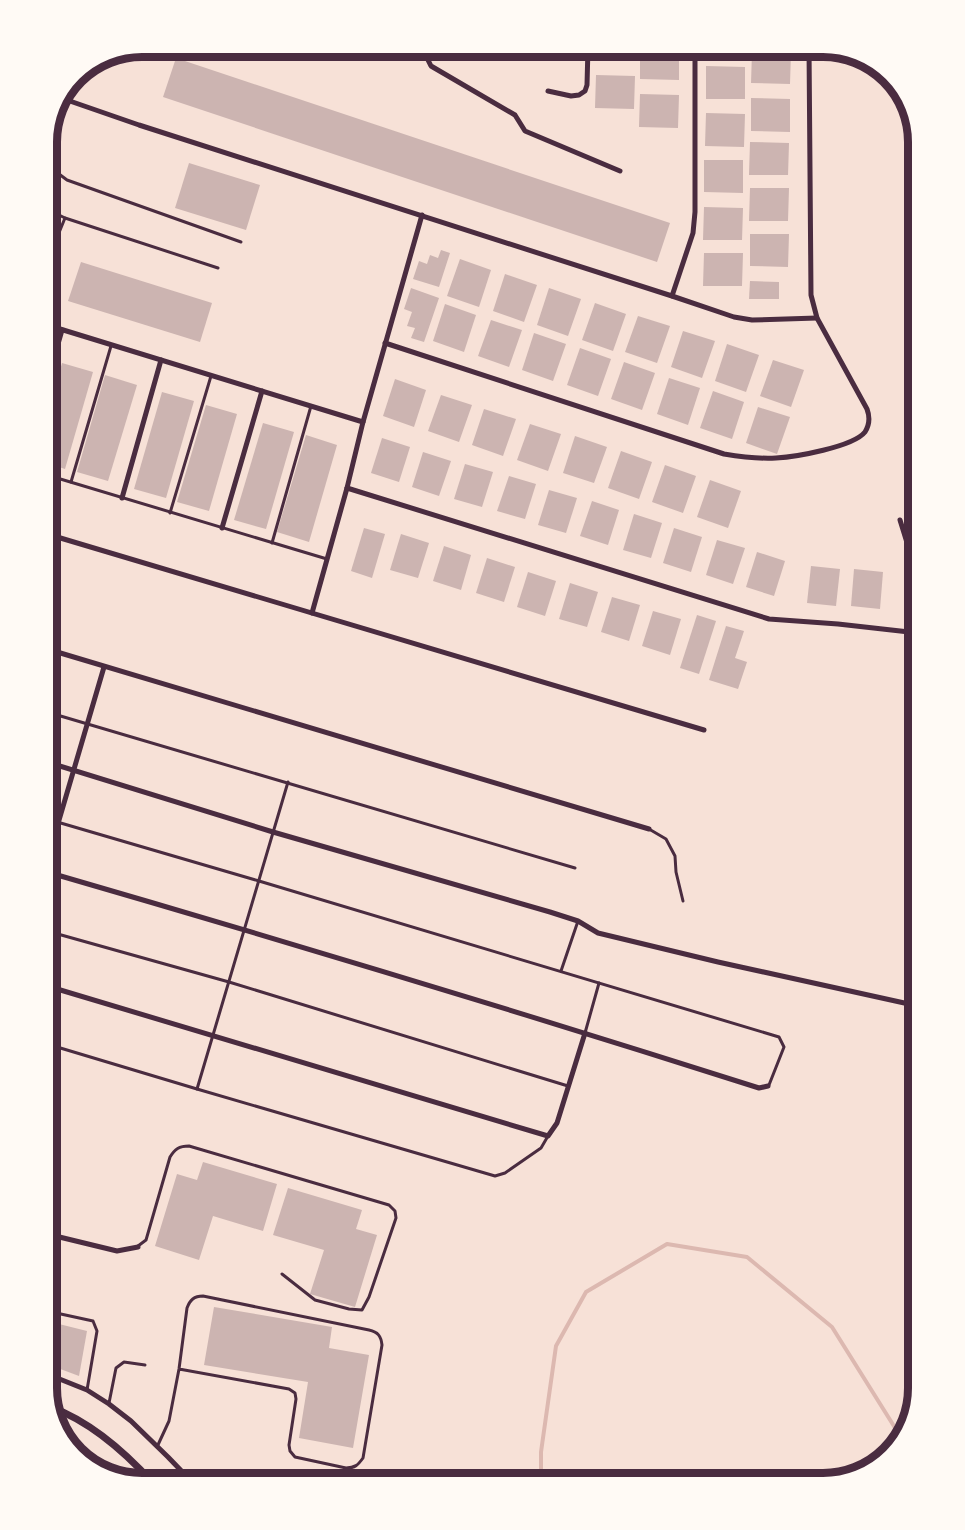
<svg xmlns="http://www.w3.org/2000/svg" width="965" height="1530" font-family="Lato,sans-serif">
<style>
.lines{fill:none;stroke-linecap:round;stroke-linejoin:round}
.stream{stroke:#dcb8b0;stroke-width:4}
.building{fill:#ccb4b1}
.service{stroke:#4a2c40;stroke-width:3}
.minor{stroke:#4a2c40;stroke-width:5}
.tertiary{stroke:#4a2c40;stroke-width:7}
.rim{fill:none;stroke:#4a2c40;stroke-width:8}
</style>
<rect width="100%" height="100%" fill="#f7e1d7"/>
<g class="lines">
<!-- stream -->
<path class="stream" d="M541 1483V1452L556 1346 586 1292 667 1244 747 1257 832 1327 902 1439"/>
</g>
<!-- building -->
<g class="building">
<rect x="596" y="47" width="39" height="14"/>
<path d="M640 47H679V80L640 79Z"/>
<path d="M706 47H745V54L706 53Z"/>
<path d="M752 51H791L790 84 751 83Z"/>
<path d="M176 58 670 223 657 262 163 97Z"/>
<path d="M706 66 745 67V99H706Z"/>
<path d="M596 75 635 76 634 109 595 108Z"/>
<path d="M640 94 679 95 678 128 639 127Z"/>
<path d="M751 98 790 99V132L751 131Z"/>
<path d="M706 113 745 114 744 147 705 146Z"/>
<path d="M750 142 789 143 788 175H749Z"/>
<path d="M704 160H743V193L704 192Z"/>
<path d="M189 163 260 185 246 230 175 208Z"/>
<path d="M750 188H789L788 221H749Z"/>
<path d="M704 207 743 208 742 240H703Z"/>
<path d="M750 234H789L788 267 750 266Z"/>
<path d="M441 250 450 253 439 287 413 279 419 261 427 264 430 255 438 258Z"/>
<path d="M704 253H743L742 286H703Z"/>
<path d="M460 259 491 270 479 307 447 296Z"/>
<path d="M81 262 212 303 200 342 68 301Z"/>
<path d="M505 274 537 285 524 322 493 311Z"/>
<path d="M750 281 779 282V299H749Z"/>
<path d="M411 288 439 298 424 342 411 338 415 328 407 326 412 312 404 309Z"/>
<path d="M549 288 581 299 568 336 537 325Z"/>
<path d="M595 303 626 314 613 351 582 340Z"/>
<path d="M445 304 476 315 464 352 433 341Z"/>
<path d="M638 316 670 326 657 363 625 352Z"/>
<path d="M491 320 522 330 509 367 478 356Z"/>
<path d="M683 331 715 341 702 378 671 367Z"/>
<path d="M534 333 566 344 553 381 522 370Z"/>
<path d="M727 344 759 355 746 392 715 381Z"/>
<path d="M580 348 611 359 598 396 567 385Z"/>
<path d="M773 360 804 370 791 407 760 396Z"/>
<path d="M624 362 655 373 642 410 611 399Z"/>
<path d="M62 363 93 372 65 469 47 463V415Z"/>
<path d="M105 375 137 385 108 481 77 472Z"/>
<path d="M669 378 700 388 688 425 657 414Z"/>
<path d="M395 379 426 390 414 427 383 416Z"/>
<path d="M713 391 744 402 732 439 700 428Z"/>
<path d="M162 392 194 401 166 498 134 489Z"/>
<path d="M441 395 472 405 459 442 428 431Z"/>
<path d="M206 405 237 414 209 511 177 502Z"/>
<path d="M758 407 790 417 777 454 746 443Z"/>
<path d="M484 409 516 419 503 456 472 445Z"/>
<path d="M263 423 294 432 266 529 234 520Z"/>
<path d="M530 424 561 434 548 471 517 460Z"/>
<path d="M306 435 337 445 309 542 277 532Z"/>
<path d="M575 436 607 447 594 483 563 473Z"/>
<path d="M382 438 410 447 399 482 371 473Z"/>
<path d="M621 451 652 462 639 499 608 488Z"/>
<path d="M423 452 451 461 439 496 412 487Z"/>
<path d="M465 464 493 472 482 507 454 499Z"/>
<path d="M665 465 696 476 683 513 652 502Z"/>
<path d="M509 476 536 484 525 519 497 511Z"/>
<path d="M710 480 741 491 728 528 697 517Z"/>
<path d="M549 490 577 498 566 533 538 525Z"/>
<path d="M592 501 619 510 608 545 580 536Z"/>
<path d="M634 514 662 523 651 558 623 550Z"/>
<path d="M364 528 385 534 372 578 351 571Z"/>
<path d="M674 528 702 537 691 572 663 563Z"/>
<path d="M401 534 429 543 418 578 390 570Z"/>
<path d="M717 540 745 548 733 584 706 575Z"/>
<path d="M444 546 471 555 461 590 433 581Z"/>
<path d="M757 552 785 561 774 596 746 587Z"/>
<path d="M487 558 515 567 504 602 476 593Z"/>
<path d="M811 566 840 569 836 606 807 603Z"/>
<path d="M854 569 883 572 880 609 851 606Z"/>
<path d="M528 572 556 581 545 616 517 607Z"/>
<path d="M570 583 598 592 587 627 559 619Z"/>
<path d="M612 597 640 605 629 641 601 632Z"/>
<path d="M653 611 681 619 670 655 642 646Z"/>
<path d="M697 615 716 621 699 674 680 668Z"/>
<path d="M726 626 744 631 735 658 747 662 738 689 709 680Z"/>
<path d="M203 1162 277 1184 263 1231 213 1216 199 1260 155 1246 177 1174 197 1180Z"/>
<path d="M288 1188 362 1210 356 1229 377 1235 355 1307 310 1294 324 1250 273 1235Z"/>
<path d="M214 1307 332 1327 329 1348 369 1355 353 1448 299 1438 308 1382 204 1365Z"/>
<path d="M47 1321 87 1331 79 1376 47 1364Z"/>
</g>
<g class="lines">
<!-- service -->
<g class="service">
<path d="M68 90 89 68"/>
<path d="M47 165 67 180 241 242"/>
<path d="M47 209 65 218"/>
<path d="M47 262 65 218 218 268"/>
<path d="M47 475 327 559"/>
<path d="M71 482 111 346"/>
<path d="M170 513 211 376"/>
<path d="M272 543 311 406"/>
<path d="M47 712 575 868"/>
<path d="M47 819 259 881 779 1037 784 1047 769 1085"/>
<path d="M649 829 666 839 675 856 676 872 683 901"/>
<path d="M47 931 229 982 568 1086"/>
<path d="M561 971 578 921"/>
<path d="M585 1033 599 983"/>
<path d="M47 1044 197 1089 495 1176 505 1173 541 1148 548 1136"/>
<path d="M197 1089 288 782"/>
<path d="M138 1246 146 1240 170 1157C175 1149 179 1146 189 1146L389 1205 395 1211 396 1218 369 1297 362 1310 349 1309 315 1300 282 1274"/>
<path d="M47 1311 93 1321 97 1331 87 1390"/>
<path d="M109 1403 116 1368 124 1362 145 1365"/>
<path d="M157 1447 169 1421 179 1369 187 1308C190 1300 194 1296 203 1296L369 1330C378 1332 381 1336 382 1345L363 1458C358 1465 355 1468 346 1468L295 1457 290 1451 289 1445 296 1399 295 1393 289 1389 179 1369"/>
</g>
<!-- minor -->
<g class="minor">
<path d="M427 47 426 56 431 66 515 115 525 131 620 171"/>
<path d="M548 91 571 96 579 95 585 91 587 85 588 47"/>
<path d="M64 99 139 125 672 296 734 317 752 320 817 318"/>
<path d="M672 296 693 233 695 212V47"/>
<path d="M47 325 363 422"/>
<path d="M385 343 724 454C742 457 758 459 776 458 795 457 853 447 865 432 870 424 870 417 867 409L817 318 811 295 809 47"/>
<path d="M47 382 62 330"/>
<path d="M347 488 769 619 838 624 918 633"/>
<path d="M122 498 161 360"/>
<path d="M900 520 918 578"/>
<path d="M222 528 262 391"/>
<path d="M47 534 704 730"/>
<path d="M312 613 347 488 363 422 422 215"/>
<path d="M47 649 649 829"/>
<path d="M47 762 273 832 550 912 578 921 598 933 718 962 918 1006"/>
<path d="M47 861 104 667"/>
<path d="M47 872C285 941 523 1013 759 1088L768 1086"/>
<path d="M47 986 548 1136 557 1123 585 1033"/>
<path d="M47 1234 117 1251 138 1247"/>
<path d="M47 1374 87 1390 109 1404 131 1421 168 1457 193 1483"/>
<path d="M87 1465 91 1468"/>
</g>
<!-- tertiary -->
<path class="tertiary" d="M51 1407C91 1422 125 1452 153 1483"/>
</g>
<!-- crop -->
<path d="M0 0H965V1530H0ZM142 57H823A85 85 0 0 1 908 142V1388A85 85 0 0 1 823 1473H142A85 85 0 0 1 57 1388V142A85 85 0 0 1 142 57Z" fill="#fffaf5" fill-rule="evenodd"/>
<path class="rim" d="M142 57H823A85 85 0 0 1 908 142V1388A85 85 0 0 1 823 1473H142A85 85 0 0 1 57 1388V142A85 85 0 0 1 142 57Z"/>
</svg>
